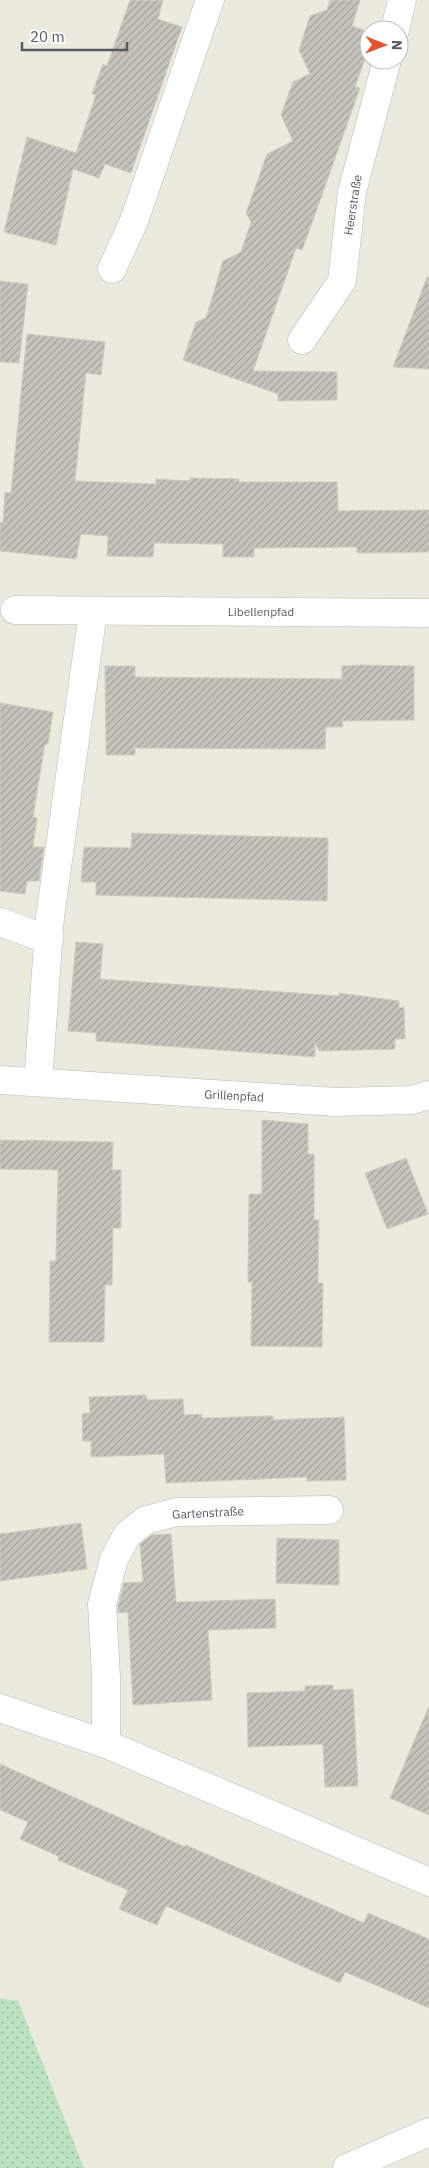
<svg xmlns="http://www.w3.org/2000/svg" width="429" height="2168" font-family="'IBM Plex Sans',sans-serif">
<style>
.grass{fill:url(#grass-dots)}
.building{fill:url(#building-hatch);stroke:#cfccbe}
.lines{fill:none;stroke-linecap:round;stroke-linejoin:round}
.minor-casing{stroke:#b7b8be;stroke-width:29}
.minor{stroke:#fff;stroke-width:28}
.labels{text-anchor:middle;stroke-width:5;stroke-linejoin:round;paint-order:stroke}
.street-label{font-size:12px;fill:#585a60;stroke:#fff}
</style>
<defs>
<pattern id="grass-dots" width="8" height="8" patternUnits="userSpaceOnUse" patternTransform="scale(1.25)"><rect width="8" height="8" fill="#bce2c1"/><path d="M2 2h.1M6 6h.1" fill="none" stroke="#9cbaa0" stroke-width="1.8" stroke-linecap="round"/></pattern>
<pattern id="building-hatch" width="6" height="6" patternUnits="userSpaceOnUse" patternTransform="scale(1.25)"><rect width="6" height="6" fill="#c6c4bc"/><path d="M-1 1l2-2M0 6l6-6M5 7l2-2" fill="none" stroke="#a4a29c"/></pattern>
</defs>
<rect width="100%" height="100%" fill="#ebeadf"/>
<!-- grass -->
<path class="grass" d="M0 1998 18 2001 84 2168H0Z"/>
<!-- building -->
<g class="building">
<path d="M130 0H163L158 19 182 27 131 173 105 164 99 178 73 169 56 245 4 232 27 137 76 153 96 95 92 94 103 64 107 66Z"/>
<path d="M330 0H360L352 26 369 32V47L355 87 360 88 312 223 302 250 296 248 253 371 337 372V400L278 401V394L183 360 196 322 206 318 223 261 241 252 251 222 246 213 267 154 293 141 281 115 293 82 310 74 299 50 310 16 327 10Z"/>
<path d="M427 277 429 278V369L393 367Z"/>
<path d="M0 281 28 284 19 363 0 362Z"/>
<path d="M27 334 105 342 101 375 86 373 75 481 156 484V479L190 481V478L239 479V482H337L338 511 429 510V552L357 553V547L254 548V557H223V544L154 543 153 557 107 556 108 536 81 534 76 559 0 551V522L3 523 5 492 11 493Z"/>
<path d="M362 665 414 666V720L342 721 343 727H326L325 749 135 748V755H106L105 666H135V677L342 679V666Z"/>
<path d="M0 703 53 712 48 744H45L33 817 37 818 33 847H44L39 881H27L25 894 0 891Z"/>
<path d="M132 833 328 838 327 901 96 895V882H81L84 847 131 848Z"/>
<path d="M76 942 103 944 100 979 339 996V993L399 1001V1008L404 1007 405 1039H395V1049L319 1051 315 1042V1057L96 1041V1033L68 1031Z"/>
<path d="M262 1120 308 1124V1154H314V1220H319L318 1283H323L322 1347 251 1346 252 1282H248L249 1194H262Z"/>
<path d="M0 1140 113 1142 112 1170H121V1228H113L112 1285H105L104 1342H49L50 1261H56L58 1170 0 1169Z"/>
<path d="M406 1158 428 1214 387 1229 365 1173Z"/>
<path d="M146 1395 147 1400 183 1399 184 1415 202 1414V1418L273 1416V1420L344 1417 346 1480 307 1481V1477L166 1483 164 1454 91 1457V1441H83L82 1414 90 1413 89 1397Z"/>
<path d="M81 1523 87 1569 0 1581V1534Z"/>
<path d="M171 1534 176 1602 275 1599 276 1628 208 1630 212 1700 133 1705 128 1612 118 1613V1606L124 1583 143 1582 140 1544 152 1535Z"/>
<path d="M277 1538 339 1540V1585L276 1583Z"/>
<path d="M333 1685V1690L353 1689 358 1786 325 1787 323 1744 248 1747 247 1693 305 1691V1686Z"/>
<path d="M429 1706V1815L390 1798Z"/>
<path d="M0 1764 185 1847 186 1845 364 1923 368 1913 429 1939V2008L345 1972 340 1983 166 1906 157 1925 119 1909 128 1890 58 1860V1856L20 1839 28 1822 0 1810Z"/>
</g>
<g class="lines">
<!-- minor casing -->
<g class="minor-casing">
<g id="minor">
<path d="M395 30 402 0"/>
<path d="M112 269 134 221 210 0"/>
<path d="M302 340 342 281 352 192 387 60"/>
<path d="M15 610 429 613"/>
<path d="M0 922 49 940"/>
<path d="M0 1080 336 1102 412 1100 429 1095"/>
<path d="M38 1082 50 917 93 612"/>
<path d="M0 1708 106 1744 429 1882"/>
<path d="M106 1744V1677L102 1604 114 1559 127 1535 146 1520 177 1512 329 1510"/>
<path d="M347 2168 429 2132"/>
</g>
</g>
<!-- minor -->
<use href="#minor" class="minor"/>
</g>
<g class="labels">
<!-- street labels -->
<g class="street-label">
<text transform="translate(353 205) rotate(-81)" y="4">Heerstraße</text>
<text x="261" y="616">Libellenpfad</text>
<text transform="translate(234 1096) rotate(3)" y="4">Grillenpfad</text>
<text transform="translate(208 1513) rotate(-3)" y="4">Gartenstraße</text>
</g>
</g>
<!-- north arrow -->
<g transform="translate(384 45) rotate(91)"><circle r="24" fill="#ffffff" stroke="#bcbdbf"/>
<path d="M0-4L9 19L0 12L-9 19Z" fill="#e1552e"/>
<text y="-8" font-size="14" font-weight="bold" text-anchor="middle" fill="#585a60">N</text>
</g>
<!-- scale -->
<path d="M22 42v8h105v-8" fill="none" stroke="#585a60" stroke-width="2.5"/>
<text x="30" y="42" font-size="15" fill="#585a60" stroke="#ffffff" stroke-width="4" paint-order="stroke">20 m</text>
</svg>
